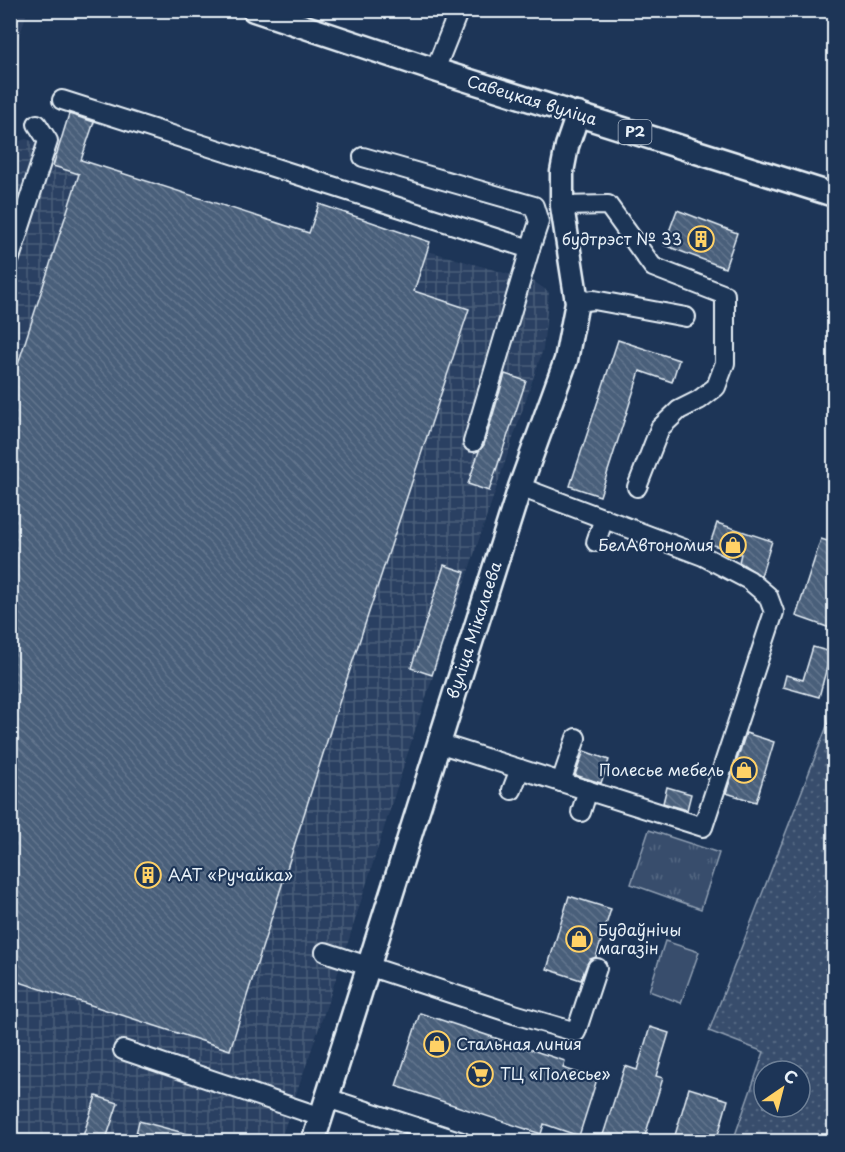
<svg xmlns="http://www.w3.org/2000/svg" width="845" height="1152" font-family="'Playpen Sans',sans-serif">
<style>
.built{fill:#2a4162}
.industrial{fill:url(#industrial-grid)}
.grass{fill:url(#grass-dots);stroke:#909fb2;stroke-width:1.5;fill-rule:evenodd}
.park{fill:url(#park-tufts);stroke:#909fb2;stroke-width:1.5}
.pitch{fill:#374d6c;stroke:#909fb2;stroke-width:1.5}
.building{fill:url(#building-back-hatch);stroke:#e8f1f8;stroke-width:1.5}
.lines{fill:none;stroke-linecap:round;stroke-linejoin:round}
.minor-casing{stroke:#e8f1f8;stroke-width:22}
.major-casing{stroke:#e8f1f8;stroke-width:27}
.minor{stroke:#1d3557;stroke-width:18}
.major{stroke:#1d3557;stroke-width:22}
.labels{text-anchor:middle;stroke-width:4.5;stroke-linejoin:round;paint-order:stroke}
.shield{fill:#1d3557;stroke:#abb9c8;stroke-width:1.5}
.shield-label{font-size:15px;font-weight:bold;fill:#e8f1f8}
.street-label{font-size:16px;fill:#e8f1f8;stroke:#1d3557}
.poi-label{font-size:16px;fill:#e8f1f8;stroke:#1d3557;text-anchor:start}
</style>
<defs>
<pattern id="industrial-grid" width="8" height="8" patternUnits="userSpaceOnUse" patternTransform="scale(1.5)"><rect width="8" height="8" fill="#2a4162"/><path d="M0 4h8M4 0v8" fill="none" stroke="#495d79"/></pattern>
<pattern id="grass-dots" width="8" height="8" patternUnits="userSpaceOnUse" patternTransform="scale(1.5)"><rect width="8" height="8" fill="#374d6c"/><path d="M2 2h.1M6 6h.1" fill="none" stroke="#546782" stroke-width="1.8" stroke-linecap="round"/></pattern>
<pattern id="park-tufts" width="24" height="20" patternUnits="userSpaceOnUse" patternTransform="scale(1.5)"><rect width="24" height="20" fill="#374d6c"/><path d="M3 7l-1-3M5 7V3M7 7l1-3M15 17l-1-3M17 17v-4M19 17l1-3" fill="none" stroke="#546782"/></pattern>
<pattern id="building-back-hatch" width="6" height="6" patternUnits="userSpaceOnUse" patternTransform="scale(1.5)"><rect width="6" height="6" fill="#495e7a"/><path d="M-1 5l2 2M0 0l6 6M5-1l2 2" fill="none" stroke="#63768e"/></pattern>
</defs>
<rect width="100%" height="100%" fill="#1d3557"/>
<filter id="ink" filterUnits="userSpaceOnUse"><feTurbulence type="fractalNoise" baseFrequency=".0167" numOctaves="2"/><feDisplacementMap in="SourceGraphic" scale="12" xChannelSelector="R" yChannelSelector="G"/><feConvolveMatrix kernelMatrix="1 2 1 2 8 2 1 2 1" color-interpolation-filters="sRGB"/></filter>
<g filter="url(#ink)">
<!-- built -->
<path class="built" d="M11 10 27 12 11 63 10 11Z"/>
<!-- industrial -->
<path class="industrial" d="M69 113 94 121 82 160 309 233 319 204 430 242 428 251 533 281 549 292 543 349 416 727 343 958 280 1141 11 1142V144L26 139 57 150Z"/>
<!-- grass -->
<path class="grass" d="M834 708V1141H733L764 1052 709 1031ZM764 1071H800V1107H764Z"/>
<!-- park -->
<path class="park" d="M649 830 719 853 701 909 631 884Z"/>
<!-- pitch -->
<path class="pitch" d="M665 941 699 952 681 1003 649 991Z"/>
<!-- building -->
<g class="building">
<path d="M69 114 94 122 81 160 309 233 319 204 430 242 414 291 469 309 339 703 230 1050 10 979V389L79 174 53 166Z"/>
<path d="M677 210 737 233 725 268 664 245Z"/>
<path d="M618 340 679 360 672 382 640 371 600 496 570 486Z"/>
<path d="M505 374 526 381 489 491 468 484 479 451 484 445Z"/>
<path d="M717 523 772 541 761 576 739 562 741 554 710 544Z"/>
<path d="M821 539 834 543V616L830 628 796 616Z"/>
<path d="M444 565 465 572 432 675 411 668Z"/>
<path d="M813 647 831 652 819 697 783 687 786 675 803 680Z"/>
<path d="M746 733 774 742 756 802 726 793Z"/>
<path d="M584 751 609 760 601 783 575 775Z"/>
<path d="M667 787 691 794 687 810 663 803Z"/>
<path d="M569 896 611 909 596 957 590 959 587 964 581 980 547 969Z"/>
<path d="M420 1013 565 1061 563 1068 597 1079 579 1136 544 1124 541 1134 396 1086Z"/>
<path d="M650 1027 669 1033 656 1076 663 1078 643 1142H612L602 1138 625 1066 637 1070Z"/>
<path d="M689 1088 728 1100 716 1142H673Z"/>
<path d="M96 1096 118 1103 105 1142 83 1136Z"/>
<path d="M139 1121 203 1138V1142H134Z"/>
</g>
<g class="lines">
<!-- minor casing -->
<g class="minor-casing">
<g id="minor">
<path d="M435 70 459 10"/>
<path d="M62 100 530 249 539 222 534 206 363 157"/>
<path d="M562 206 608 205 653 267 725 295V363L716 387 699 400 679 410 660 428 637 487"/>
<path d="M10 258 48 141 37 124"/>
<path d="M577 302 594 300 686 317"/>
<path d="M473 442 530 249"/>
<path d="M596 542 604 518"/>
<path d="M438 743 703 827 774 612 768 596 749 580 703 556 520 487"/>
<path d="M561 782 576 738"/>
<path d="M512 790 520 769"/>
<path d="M581 812 588 790"/>
<path d="M325 952 514 1014 576 1032 597 968"/>
<path d="M123 1050 321 1117"/>
<path d="M327 1098 462 1142"/>
</g>
</g>
<!-- major casing -->
<g class="major-casing">
<g id="major">
<path d="M254 10 435 70 834 195"/>
<path d="M313 1142 520 487 566 360 577 302 562 206V172L567 146 578 114"/>
</g>
</g>
<!-- minor -->
<use href="#minor" class="minor"/>
<!-- major -->
<use href="#major" class="major"/>
</g>
</g>
<!-- icons -->
<defs>
<g id="building-ring" transform="scale(1.35)"><circle r="9.5" fill="#1d3557" stroke="#ffd166" stroke-width="1.5"/><path d="M-4-6H4V6H1V3H-1V6H-4ZM-2.5-4.3h1.7v1.8h-1.7ZM.8-4.3h1.7v1.8H.8ZM-2.5-1h1.7V.8h-1.7ZM.8-1h1.7V.8H.8Z" fill="#ffd166"/></g>
<g id="shop-ring" transform="scale(1.35)"><circle r="9.5" fill="#1d3557" stroke="#ffd166" stroke-width="1.5"/><path d="M-5-2.5h2.3a2.7 3.5 0 0 1 5.4 0H5L5.5 6h-11ZM-1.5-2.5h3a1.5 2.3 0 0 0-3 0Z" fill="#ffd166"/></g>
<g id="supermarket-ring" transform="scale(1.35)"><circle r="9.5" fill="#1d3557" stroke="#ffd166" stroke-width="1.5"/><path d="M-6-5.5h2.5l.6 2H6L4.5 2H-2.5L-4.4-4H-6ZM-1.5 3.2a1.3 1.3 0 1 0 .1 0ZM3 3.2a1.3 1.3 0 1 0 .1 0Z" fill="#ffd166"/></g>
</defs>
<g fill-rule="evenodd">
<use href="#building-ring" x="701" y="239"/>
<use href="#shop-ring" x="733" y="545"/>
<use href="#shop-ring" x="744" y="770"/>
<use href="#building-ring" x="148" y="875"/>
<use href="#shop-ring" x="579" y="939"/>
<use href="#shop-ring" x="437" y="1044"/>
<use href="#supermarket-ring" x="480" y="1074"/>
</g>
<g class="labels">
<!-- shield labels -->
<rect class="shield" x="618.5" y="120" width="33" height="24" rx="4.5"/>
<g class="shield-label">
<text x="635" y="137">Р2</text>
</g>
<!-- street labels -->
<g class="street-label">
<text transform="translate(532 100) rotate(17)" y="6">Савецкая вуліца</text>
<text transform="translate(474 630) rotate(-72)" y="6">вуліца Мікалаева</text>
</g>
<!-- poi labels -->
<g class="poi-label">
<text x="682" y="245" text-anchor="end">будтрэст № 33</text>
<text x="714" y="551" text-anchor="end">БелАвтономия</text>
<text x="724" y="776" text-anchor="end">Полесье мебель</text>
<text x="168" y="881">ААТ «Ручайка»</text>
<text x="598" y="936">Будаўнічы<tspan x="598" dy="18">магазін</tspan></text>
<text x="456" y="1050">Стальная линия</text>
<text x="500" y="1080">ТЦ «Полесье»</text>
</g>
</g>
<!-- margin -->
<rect width="845" height="1152" fill="none" stroke="#1d3557" stroke-width="36"/>
<rect x="18" y="18" width="809" height="1116" fill="none" stroke="#e8f1f8" stroke-width="2" filter="url(#ink)"/>
<!-- north arrow -->
<g transform="translate(782 1089) rotate(35)"><circle r="28" fill="#1d3557" stroke="#6e8097" stroke-width="1.5"/>
<path d="M0-4.5L10 22L0 15L-10 22Z" fill="#ffd166"/>
<text y="-9" font-size="16" font-weight="bold" text-anchor="middle" fill="#e8f1f8">С</text>
</g>
</svg>
